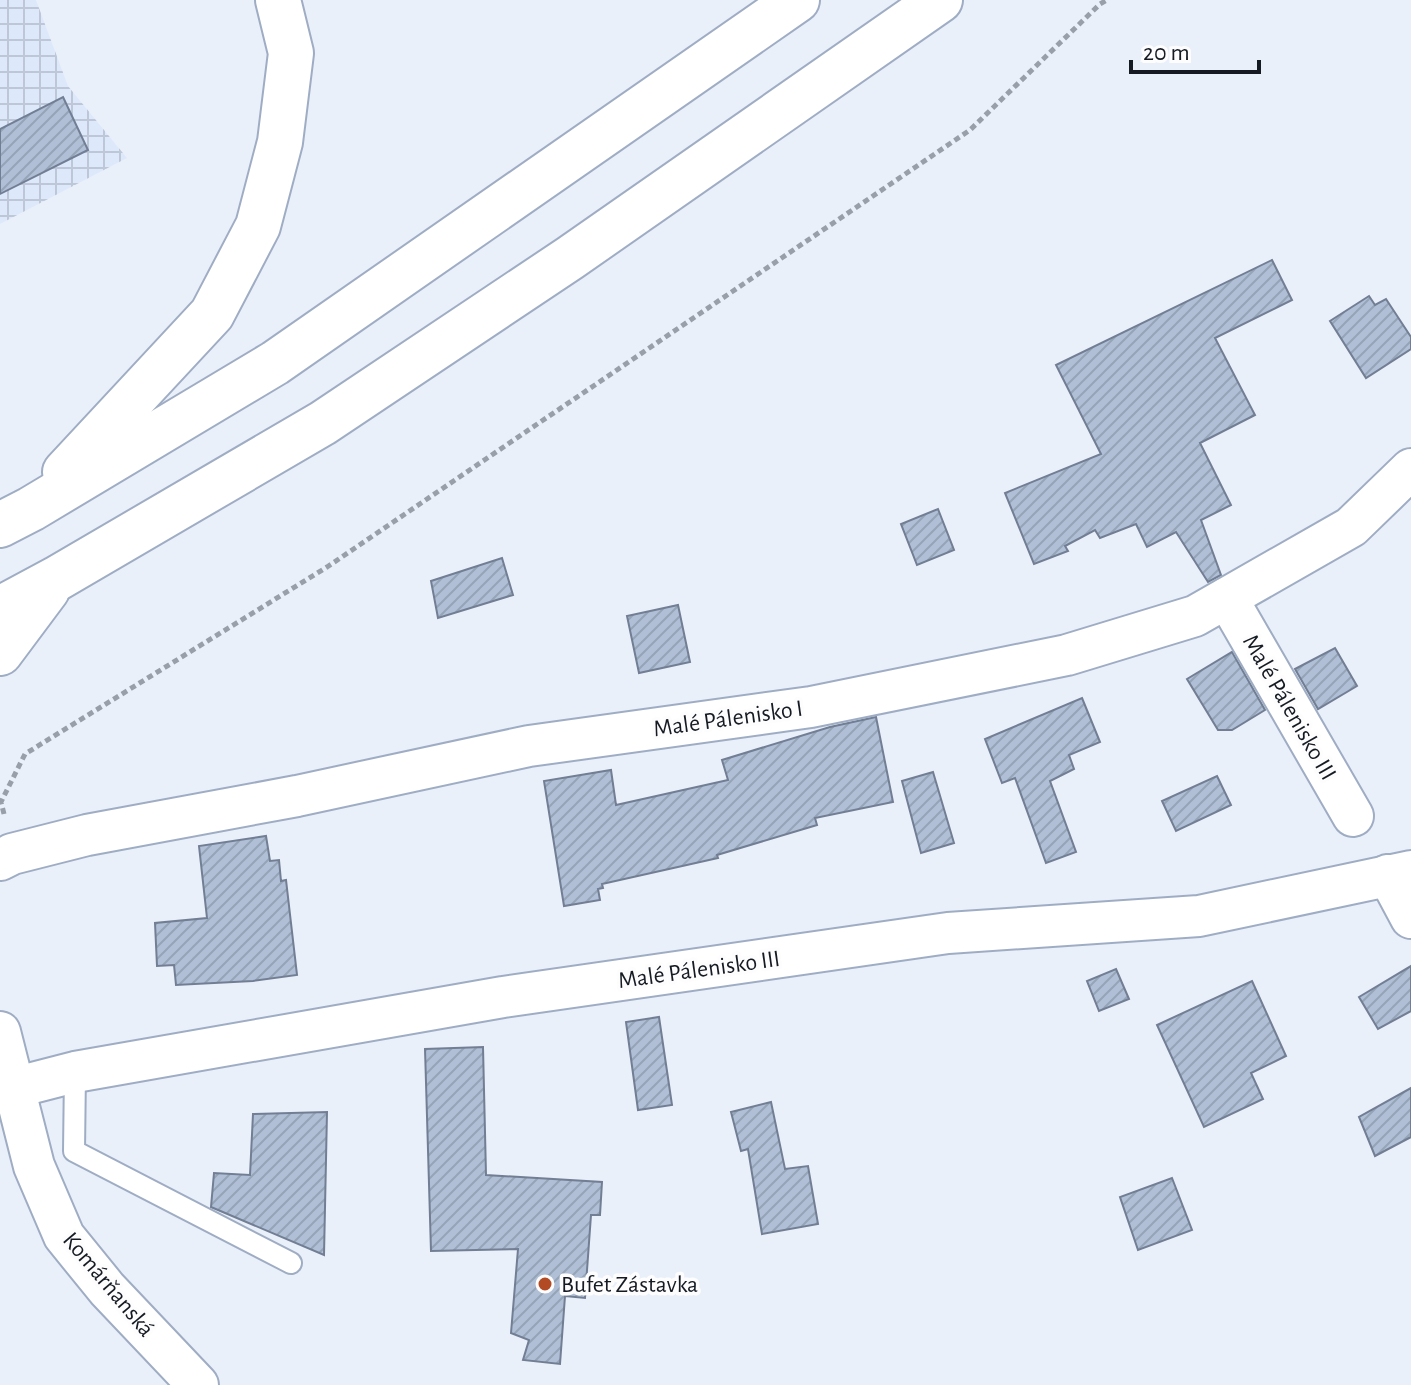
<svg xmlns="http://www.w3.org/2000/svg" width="1411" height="1385" font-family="'Alegreya Sans',sans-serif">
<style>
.industrial{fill:url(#industrial-grid)}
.building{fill:url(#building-hatch);stroke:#717e94;stroke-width:2}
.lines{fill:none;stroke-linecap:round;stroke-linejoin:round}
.service-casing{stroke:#9fadc4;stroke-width:24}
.minor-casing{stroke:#9fadc4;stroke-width:44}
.motorway-casing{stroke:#9fadc4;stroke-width:48}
.path{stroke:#999fa8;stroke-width:5;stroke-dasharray:6 4;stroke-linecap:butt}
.service{stroke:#fff;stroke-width:20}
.minor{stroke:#fff;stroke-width:40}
.motorway{stroke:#fff;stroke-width:44}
.poi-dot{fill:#b24b25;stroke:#fdfdfd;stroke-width:3}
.labels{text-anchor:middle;stroke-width:7;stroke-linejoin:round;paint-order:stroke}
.street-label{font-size:24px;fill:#151a23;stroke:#fdfdfd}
.poi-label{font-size:24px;fill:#151a23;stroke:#fdfdfd;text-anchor:start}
</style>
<defs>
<pattern id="industrial-grid" width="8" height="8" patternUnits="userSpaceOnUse" patternTransform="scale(2)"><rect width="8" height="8" fill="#dde9fb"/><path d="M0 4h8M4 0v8" fill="none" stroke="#bdc7d7"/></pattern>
<pattern id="building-hatch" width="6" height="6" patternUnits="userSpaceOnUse" patternTransform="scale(2)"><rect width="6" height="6" fill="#b0bfd6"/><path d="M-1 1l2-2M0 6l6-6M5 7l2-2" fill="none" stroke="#96a4b7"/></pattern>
</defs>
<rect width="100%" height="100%" fill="#eaf0fa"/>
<!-- industrial -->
<path class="industrial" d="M0 0H36L68 86 127 158 0 224Z"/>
<!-- building -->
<g class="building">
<path d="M63 97 88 150 0 194V129Z"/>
<path d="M1272 260 1292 300 1215 338 1255 415 1200 443 1231 505 1201 520 1221 575 1208 582 1176 532 1147 547 1136 524 1100 538 1095 530 1065 546 1068 551 1034 564 1005 493 1101 454 1056 365Z"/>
<path d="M1369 296 1375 305 1386 299 1411 337V349L1366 378 1330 321Z"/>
<path d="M938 509 954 550 917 565 901 524Z"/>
<path d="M502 558 513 595 438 618 431 581Z"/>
<path d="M678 605 690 662 639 673 627 616Z"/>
<path d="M1335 648 1357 686 1318 709 1295 669Z"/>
<path d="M1232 652 1265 710 1232 730H1218L1187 679Z"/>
<path d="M1082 698 1100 742 1069 755 1074 769 1050 781 1076 852 1046 863 1015 778 1002 783 985 739Z"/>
<path d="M876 717 893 802 815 818 817 825 717 855 718 858 602 884 603 888 598 889 600 900 564 906 544 781 611 770 616 805 728 780 722 760 830 727Z"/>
<path d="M933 772 954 843 921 853 902 781Z"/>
<path d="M1217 776 1231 805 1176 831 1162 801Z"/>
<path d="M266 836 270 861 279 860 281 881 286 880 297 975 253 981 176 985 174 965 157 966 155 923 207 918 199 846Z"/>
<path d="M1411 966V1011L1378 1029 1359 997Z"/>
<path d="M1116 969 1129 999 1099 1011 1087 981Z"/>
<path d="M1252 981 1286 1056 1251 1073 1263 1099 1204 1127 1157 1025Z"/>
<path d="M659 1017 672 1105 638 1110 626 1022Z"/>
<path d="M483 1047 486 1175 602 1182 600 1215H591L585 1298 565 1296 560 1364 523 1360 529 1340 511 1333 518 1249 431 1251 425 1049Z"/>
<path d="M1411 1088V1137L1375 1156 1359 1117Z"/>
<path d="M771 1102 785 1169 808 1166 818 1224 762 1234 748 1149 741 1151 731 1112Z"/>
<path d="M327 1112 324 1255 211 1207 214 1173 250 1175 253 1114Z"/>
<path d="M1172 1178 1192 1230 1138 1250 1120 1197Z"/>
</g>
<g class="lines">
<!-- service casing -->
<g class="service-casing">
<path id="service" d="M75 1072 74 1151 291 1263"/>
</g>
<!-- minor casing -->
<g class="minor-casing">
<g id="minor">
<path d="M1227 598 1353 816"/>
<path d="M0 860 12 854 87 835 297 796 529 746 811 707 1067 655 1195 616 1351 527 1411 469"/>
<path d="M1388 875 1411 918"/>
<path d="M0 1032 34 1166 64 1236 107 1289 198 1385"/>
<path d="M13 1088 75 1072 503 997 948 933 1199 916 1411 871"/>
</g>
</g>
<!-- motorway casing -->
<g class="motorway-casing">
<g id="motorway">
<path d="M65 472 212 314 258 226 280 142 291 53 278 0"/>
<path d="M0 525 31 509 275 363 797 0"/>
<path d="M0 609 56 579 323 423 570 258 940 0"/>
<path d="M0 653 47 590"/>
</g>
</g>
<!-- path -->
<path class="path" d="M4 814 1 802 25 754 327 567 970 130 1100 4 1107 0"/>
<!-- service -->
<use href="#service" class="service"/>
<!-- minor -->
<use href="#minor" class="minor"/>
<!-- motorway -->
<use href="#motorway" class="motorway"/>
</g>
<!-- markers -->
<circle class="poi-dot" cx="545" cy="1284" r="8"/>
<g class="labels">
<!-- street labels -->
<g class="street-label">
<text transform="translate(1290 707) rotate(60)" y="8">Malé Pálenisko III</text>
<text transform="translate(728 718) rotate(-8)" y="8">Malé Pálenisko I</text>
<text transform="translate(699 969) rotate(-8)" y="8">Malé Pálenisko III</text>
<text transform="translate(109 1284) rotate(50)" y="8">Komárňanská</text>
</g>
<!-- poi labels -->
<g class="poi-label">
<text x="561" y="1292">Bufet Zástavka</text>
</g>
</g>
<!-- scale -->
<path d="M1131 60v12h128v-12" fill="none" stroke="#151a23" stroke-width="4"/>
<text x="1143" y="60" font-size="24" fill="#151a23" stroke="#fdfdfd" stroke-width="6" paint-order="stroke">20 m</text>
</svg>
